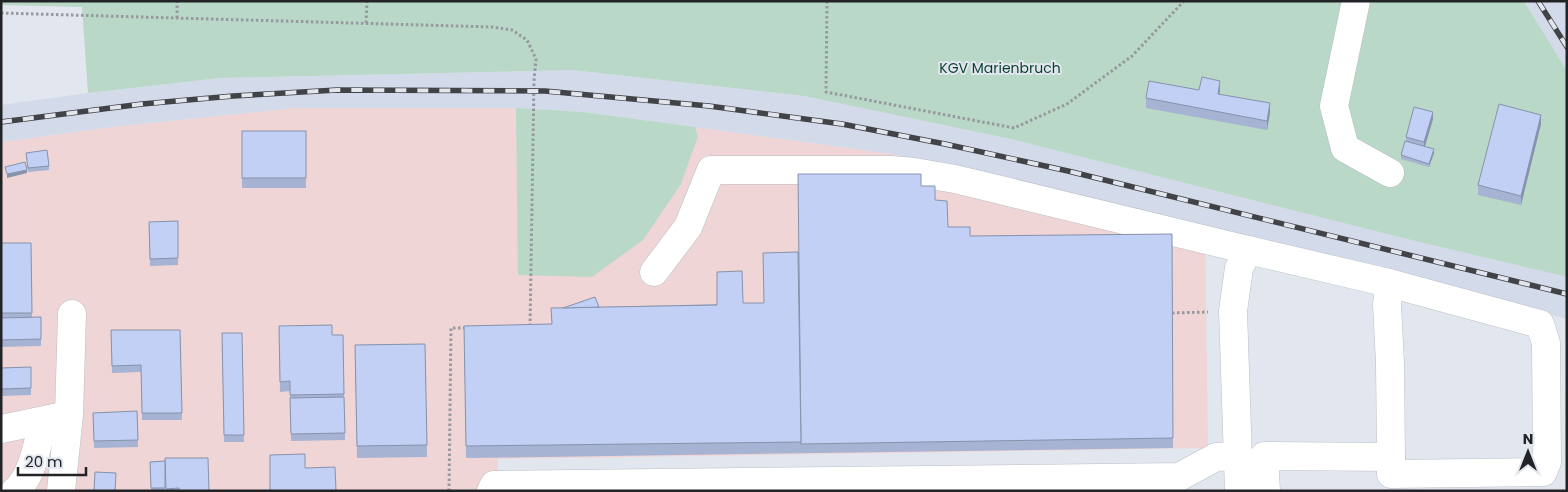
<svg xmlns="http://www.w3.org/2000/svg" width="1568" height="492" font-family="Poppins,sans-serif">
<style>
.commercial{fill:#efd5d5}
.built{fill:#d3dae9}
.green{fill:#b9d8c7}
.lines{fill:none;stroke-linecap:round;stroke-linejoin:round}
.minor-casing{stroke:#bbbec6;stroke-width:29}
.path{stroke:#96999f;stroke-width:3;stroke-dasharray:2.5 2.5;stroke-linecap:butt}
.minor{stroke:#fff;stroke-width:28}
.rail-casing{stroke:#424347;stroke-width:5.5}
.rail{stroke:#e2e6ee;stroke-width:4;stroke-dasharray:11;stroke-linecap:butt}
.wall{fill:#a6b3d2}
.shaded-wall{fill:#8792ab}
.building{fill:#c1d0f4;stroke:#8792ab}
.labels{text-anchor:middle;stroke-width:4;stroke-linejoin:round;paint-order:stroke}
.park-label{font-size:14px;fill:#083f2b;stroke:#e2e6ee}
</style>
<rect width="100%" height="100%" fill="#e2e6ee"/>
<!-- commercial -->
<path class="commercial" d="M294 108H516L519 276 698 136 695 127 893 154 1205 227 1208 448 498 459V491H1V142L111 127Z"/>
<!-- built -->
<g class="built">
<path d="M1524 1H1567V71Z"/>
<path d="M572 70 804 96 1011 139 1407 239 1567 277V319L1205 227 893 154 583 112 516 108H294L111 127 1 142V105L88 93 220 78Z"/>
</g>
<!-- green -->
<g class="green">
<path d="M1 1H1524L1567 71V277L1407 239 1011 139 804 96 572 70 220 78 88 93 82 7 1 5Z"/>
<path d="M516 108 583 112 695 127 698 136 681 184 643 240 592 277 518 275Z"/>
</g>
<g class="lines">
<!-- minor casing -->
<g class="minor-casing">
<g id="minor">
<path d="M1356 1 1334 106 1345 148 1390 173"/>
<path d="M654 272 688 227 711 170H891L914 172 955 179 1248 250"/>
<path d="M1389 283 1387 305 1390 363 1391 457"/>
<path d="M1 429 59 417"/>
<path d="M15 491C33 477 38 442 43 421"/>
<path d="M61 491 69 415 72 314"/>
<path d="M491 491 494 485 1179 477 1216 457 1238 456"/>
<path d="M1239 491 1233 311 1239 268 1248 250 1389 283 1540 324 1546 343 1547 462 1543 472 1391 474V457L1264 456 1266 491"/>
</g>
</g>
<!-- path -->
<g class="path">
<path d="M827 1 826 92 1014 128 1067 104 1132 56 1184 1"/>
<path d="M1 13 492 27 512 30 527 40 536 59 534 81 530 327"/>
<path d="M177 18V1"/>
<path d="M366 23 367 1"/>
<path d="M1172 313 1208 312"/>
<path d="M449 491 451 328H466"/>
</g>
<!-- minor -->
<use href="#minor" class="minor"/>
<!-- rail casing -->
<g class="rail-casing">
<g id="rail">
<path d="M1538 1 1567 47"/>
<path d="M1 122 142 104 233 96 337 90 545 91 709 106 842 124 945 144 1068 171 1567 294"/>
</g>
</g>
<!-- rail -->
<use href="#rail" class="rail"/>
</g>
<!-- wall -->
<g class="wall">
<path d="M1199 90H1220V94L1270 113 1267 130 1146 108V98Z"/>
<path d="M1433 119 1425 147 1434 153 1429 167 1401 159V155L1406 141V137Z"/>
<path d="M1541 124 1521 205 1478 195V185Z"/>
<rect x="242" y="131" width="64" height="57"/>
<path d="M26 153 49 166V170L28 172Z"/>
<path d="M921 186 935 200 948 227 970 236 1172 234 1173 448 466 458 464 326 551 324 599 307 764 303 798 252Z"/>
<path d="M149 222 178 258V265L150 266Z"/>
<path d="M1 243H31L32 318 41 317V346L1 347Z"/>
<path d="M279 326 332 335H343L345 440 291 441 290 391 280 392Z"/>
<path d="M111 330H180L182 420H142L141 372 112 373Z"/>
<path d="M222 333H242L244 442H224Z"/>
<path d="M425 344 427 457 357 458 355 345Z"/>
<path d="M31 367V395L1 396V368Z"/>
<path d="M137 411 138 447 94 448 93 413Z"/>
<path d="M165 458 209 491H166Z"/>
<path d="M165 461V491H151L150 462Z"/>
</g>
<!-- shaded-wall -->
<g class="shaded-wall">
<path d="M1220 81V90L1218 103V94Z"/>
<path d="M1270 103V113L1267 130V121Z"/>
<path d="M1433 112V119L1424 149V142Z"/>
<path d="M1541 115V124L1521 205V196Z"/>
<path d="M1434 149V153L1429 167V164Z"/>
<path d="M27 170V173L7 178V174Z"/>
</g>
<!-- building -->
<g class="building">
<path d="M1202 77 1220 81 1218 94 1270 103 1267 121 1146 98 1149 81 1199 90Z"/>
<path d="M1499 104 1541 115 1521 196 1478 185Z"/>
<path d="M1414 107 1433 112 1424 142 1406 137Z"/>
<rect x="242" y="131" width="64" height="47"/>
<path d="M1405 141 1434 149 1429 164 1401 155Z"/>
<path d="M47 150 49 166 28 168 26 153Z"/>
<path d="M25 162 27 170 7 174 5 167Z"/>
<path d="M798 174H921V186H935V200L947 201 948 227H970V236L1172 234 1173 438 801 444Z"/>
<path d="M178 221V258L150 259 149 222Z"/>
<path d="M1 243H31L32 313H1Z"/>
<path d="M798 252 801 442 466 446 464 326 552 324 551 308 717 305V272L742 271 743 303H764L763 253Z"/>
<path d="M595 297 599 307 563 308Z"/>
<path d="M41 317V339L1 340V318Z"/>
<path d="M332 325V335H343L344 394 290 395V381L280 382 279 326Z"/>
<path d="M111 330H180L182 413H142L141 365 112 366Z"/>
<path d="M222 333H242L244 435H224Z"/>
<path d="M425 344 427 445 357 446 355 345Z"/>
<path d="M31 367V388L1 389V368Z"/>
<path d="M344 397 345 433 291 434 290 398Z"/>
<path d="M137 411 138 440 94 441 93 413Z"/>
<path d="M305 454V468L335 467 336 491H270V455Z"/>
<path d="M165 458H208L209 491H179V488L166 489Z"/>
<path d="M165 461V488H151L150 462Z"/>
<path d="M95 472 116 473 115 491H94Z"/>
</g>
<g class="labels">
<!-- park labels -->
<g class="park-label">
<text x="1000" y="73">KGV Marienbruch</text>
</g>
</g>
<!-- border -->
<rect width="1568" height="492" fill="none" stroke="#222326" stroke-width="5"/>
<!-- north arrow -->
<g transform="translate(1528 452)" stroke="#e2e6ee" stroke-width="4" paint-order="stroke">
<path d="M0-4L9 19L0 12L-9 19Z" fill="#222326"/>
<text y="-8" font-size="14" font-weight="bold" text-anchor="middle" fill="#222326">N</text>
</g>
<!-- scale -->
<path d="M18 467v8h68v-8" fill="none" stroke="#222326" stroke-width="2.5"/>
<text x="25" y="467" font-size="15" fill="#222326" stroke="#e2e6ee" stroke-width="4" paint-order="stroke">20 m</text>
</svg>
